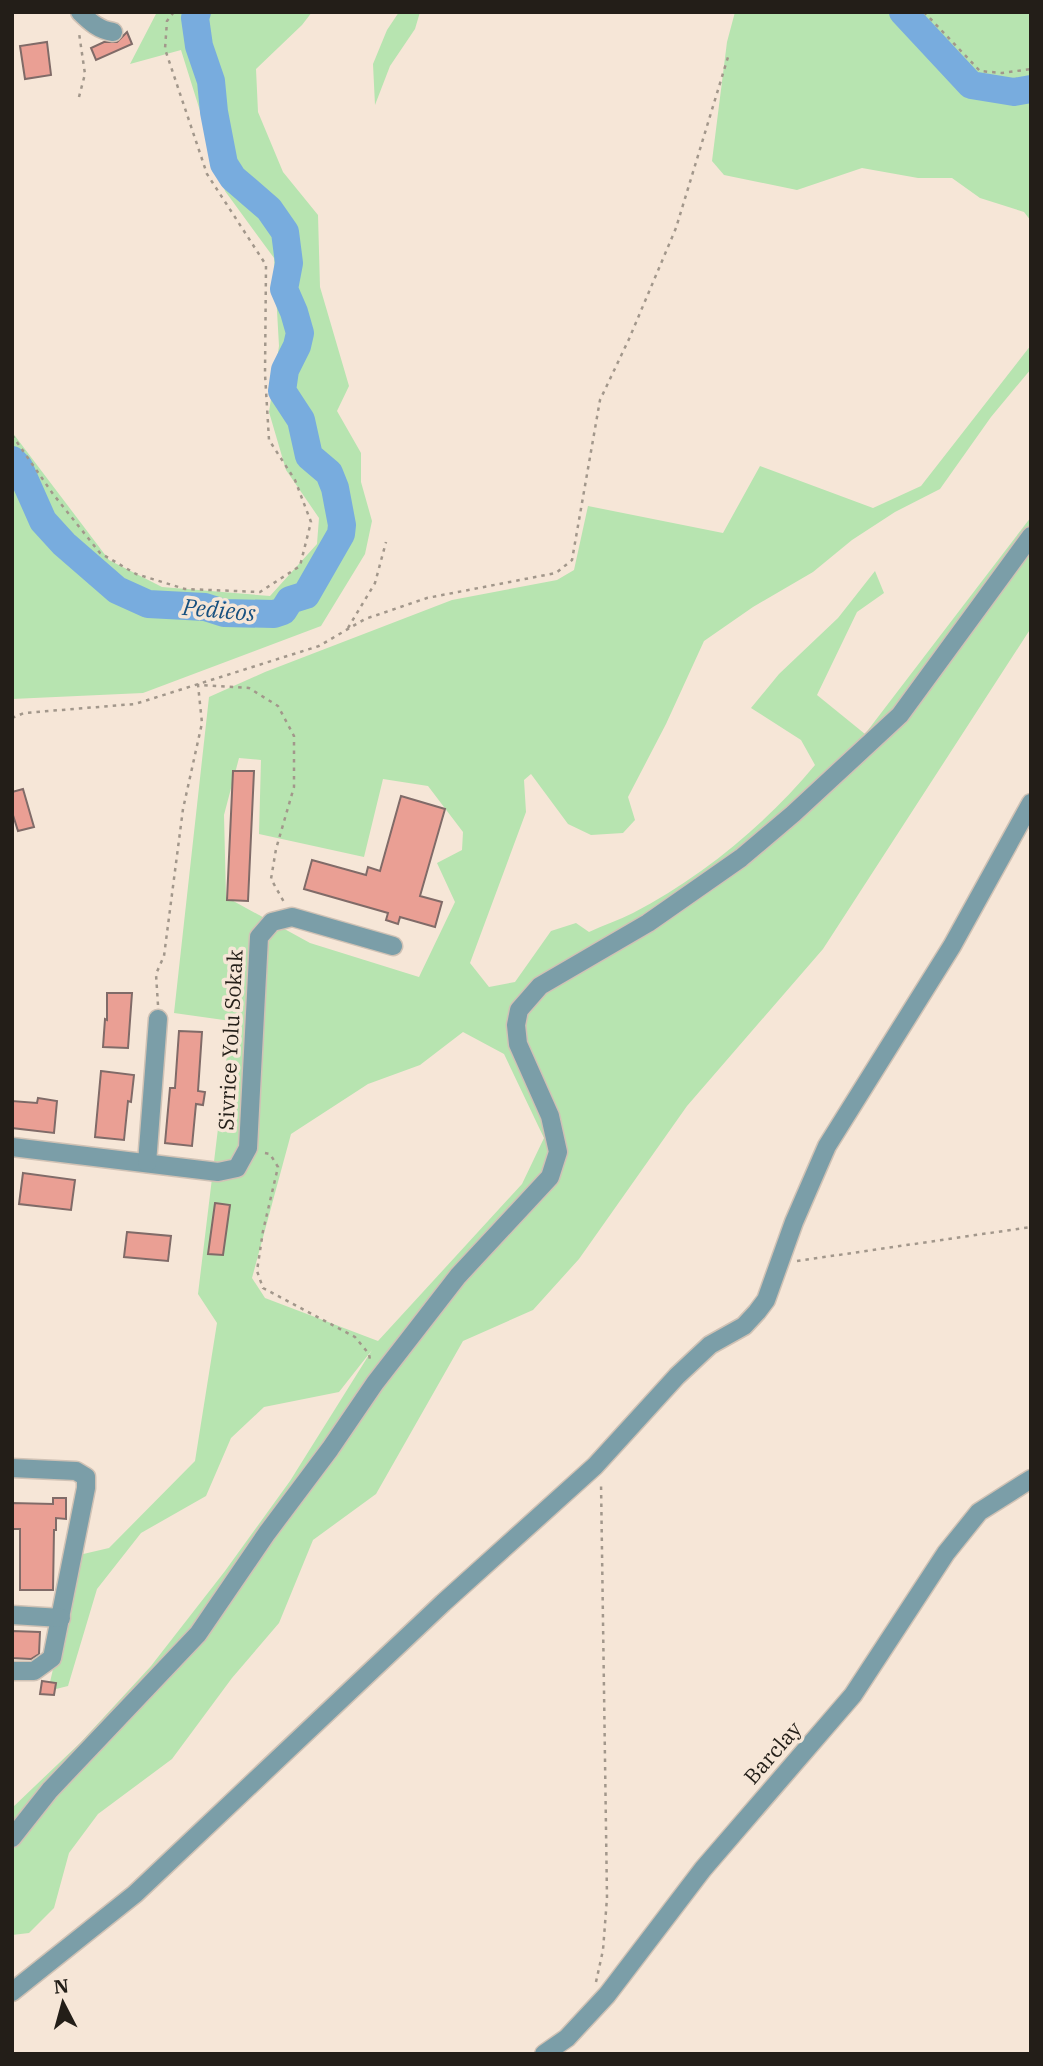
<svg xmlns="http://www.w3.org/2000/svg" width="1043" height="2066" font-family="'IBM Plex Serif',serif">
<style>
.green{fill:#b7e4b0;fill-rule:evenodd}
.lines{fill:none;stroke-linecap:round;stroke-linejoin:round}
.river{stroke:#78acde;stroke-width:28}
.building{fill:#ea9f94;stroke:#806b68;stroke-width:2}
.minor-casing{stroke:#d0c2b5;stroke-width:21}
.path{stroke:#a2978b;stroke-width:2.5;stroke-dasharray:3.5 5;stroke-linecap:butt}
.minor{stroke:#7b9ea8;stroke-width:18}
.labels{text-anchor:middle;stroke-width:7;stroke-linejoin:round;paint-order:stroke}
.street-label{font-size:21px;fill:#231e18;stroke:#f6e6d7}
.water-label{font-size:23px;font-style:italic;fill:#17507f;stroke:#f6e6d7}
</style>
<rect width="100%" height="100%" fill="#f6e6d7"/>
<!-- green -->
<g class="green">
<path d="M157 12H312L302 25 256 69 258 112 283 172 318 215 320 287 349 386 337 411 361 453V482L372 521 365 554 321 626 143 693 12 699V432L109 560 162 587 270 596 317 544 319 518 286 470 269 412 279 346 274 258 225 191 181 50 130 64Z"/>
<path d="M399 12H420L415 29 390 66 375 105 373 64 387 30Z"/>
<path d="M735 12H1031V221L1024 212 980 198 952 178H918L862 168 797 190 724 175 712 161 727 42Z"/>
<path d="M1031 345V369L991 417 940 489 895 512 852 540 813 572 753 607 704 641 666 724 628 797 635 820 623 833 591 835 568 824 531 774 524 780 526 812 470 963 489 987 515 982 551 931 576 923 589 932C604 925 619 920 633 913 702 877 766 824 815 765L801 740 751 708 779 674 838 618 875 571 884 593 857 612 817 695 865 734 1031 517V628L823 949 687 1106 579 1259 533 1310 463 1341 376 1494 313 1540 279 1623 232 1678 172 1759 98 1814 69 1853 54 1908 29 1933 12 1935V1808L80 1743 151 1666 225 1571 290 1481 372 1350 339 1392 264 1407 231 1438 206 1496 141 1533 97 1589 68 1686 48 1691 79 1555 109 1548 195 1461 217 1323 198 1294 231 1021 174 1013 209 697 265 672 452 600 557 580 574 570 588 506 723 533 760 466 873 508 921 486ZM239 758 261 760 259 834 364 857 383 779 428 786 463 832 462 850 437 863 455 902 419 977 310 943 226 897 224 815ZM463 1032 504 1054 544 1138 522 1184 378 1341 265 1298 252 1278 291 1134 368 1084 420 1065Z"/>
</g>
<g class="lines">
<!-- river -->
<g class="river">
<path d="M903 12 971 85 1014 92 1031 89"/>
<path d="M12 460 19 467 43 521 64 544 117 590 148 604 205 607 224 613 274 614 283 611 290 600 306 595 341 534 342 525 335 488 329 473 309 456 301 420 282 391 285 370 297 346 300 333 294 312 284 289 289 263 285 232 269 209 233 178 224 164 214 112 211 81 199 46 195 18 197 12"/>
</g>
</g>
<!-- building -->
<g class="building">
<path d="M127 32 132 44 96 60 91 48 104 42H117Z"/>
<path d="M47 42 51 75 25 79 20 46Z"/>
<path d="M233 771H254L248 901 227 900Z"/>
<path d="M23 789 34 827 18 831 12 812V792Z"/>
<path d="M401 796 445 809 420 896 442 902 435 927 400 917 398 924 386 920 388 913 304 889 312 860 366 875 368 867 380 871Z"/>
<path d="M107 993H132L128 1048 103 1047 105 1019 107 1020Z"/>
<path d="M179 1031 202 1032 198 1091 205 1092 203 1105 196 1104 192 1146 165 1143 170 1088H175Z"/>
<path d="M101 1071 134 1075 131 1102 128 1101 124 1140 95 1137Z"/>
<path d="M38 1098 57 1101 54 1133 12 1128V1101L37 1103Z"/>
<path d="M23 1173 75 1180 71 1210 19 1204Z"/>
<path d="M215 1203 230 1205 223 1255 208 1254Z"/>
<path d="M127 1232 171 1236 168 1261 124 1257Z"/>
<path d="M53 1498H66V1519L56 1518V1530H54L53 1590H20V1529H12V1503L53 1504Z"/>
<path d="M12 1631 40 1632 39 1654 31 1659 12 1658Z"/>
<path d="M42 1681 56 1683 54 1695 40 1694Z"/>
</g>
<g class="lines">
<!-- minor casing -->
<g class="minor-casing">
<g id="minor">
<path d="M80 12C90 22 99 30 113 32"/>
<path d="M12 1147 218 1172 237 1168 248 1148 259 937 272 922 292 917 393 946"/>
<path d="M147 1163 158 1019"/>
<path d="M12 1468 76 1471 86 1477V1488L52 1658 34 1671H12"/>
<path d="M12 1615 61 1618"/>
<path d="M12 1838 50 1790 198 1634 267 1533 330 1449 375 1383 458 1276 550 1177 558 1152 550 1116 518 1044 516 1025 519 1010 540 986 648 923 741 858 793 814 900 715 1031 536"/>
<path d="M12 1992 135 1894 443 1603 595 1466 677 1376 710 1345 744 1326 757 1312 766 1300 794 1222 827 1146 952 946 1031 803"/>
<path d="M544 2054 567 2038 607 1995 703 1869 853 1695 946 1553 979 1512 1031 1479"/>
</g>
</g>
<!-- path -->
<g class="path">
<path d="M924 12 980 71 1002 73 1031 69"/>
<path d="M79 97 85 74 79 33"/>
<path d="M12 435 53 494 100 553 136 574 185 589 260 592 300 566 311 522 295 480 269 440 265 374 266 265 207 174 165 49 167 21 174 12"/>
<path d="M348 628 375 583 386 542"/>
<path d="M12 718 24 713 135 704 319 646 365 619 427 598 556 573 572 560 600 400 629 339 676 228 728 57"/>
<path d="M158 1005 156 974 164 956 183 809 202 723 198 685 249 688 278 706 294 736V787L276 849 271 879 284 902"/>
<path d="M265 1153 270 1154 278 1167 263 1231 257 1271 263 1288 355 1337 369 1354 370 1360"/>
<path d="M797 1261 1031 1227"/>
<path d="M596 1982 603 1950 607 1898 601 1482"/>
</g>
<!-- minor -->
<use href="#minor" class="minor"/>
</g>
<g class="labels">
<!-- street labels -->
<g class="street-label">
<text transform="translate(231 1040) rotate(-87)" y="7">Sivrice Yolu Sokak</text>
<text transform="translate(773 1753) rotate(-49)" y="7">Barclay</text>
</g>
<!-- water labels -->
<g class="water-label">
<text transform="translate(219 610) rotate(5)" y="8">Pedieos</text>
</g>
</g>
<!-- border -->
<rect width="1043" height="2066" fill="none" stroke="#231e18" stroke-width="28"/>
<!-- north arrow -->
<g transform="translate(63 2003) rotate(354)" stroke="#f6e6d7" stroke-width="5" paint-order="stroke">
<path d="M0-5L12 26L0 18L-12 26Z" fill="#231e18"/>
<text y="-10" font-size="19" font-weight="bold" text-anchor="middle" fill="#231e18">N</text>
</g>
</svg>
